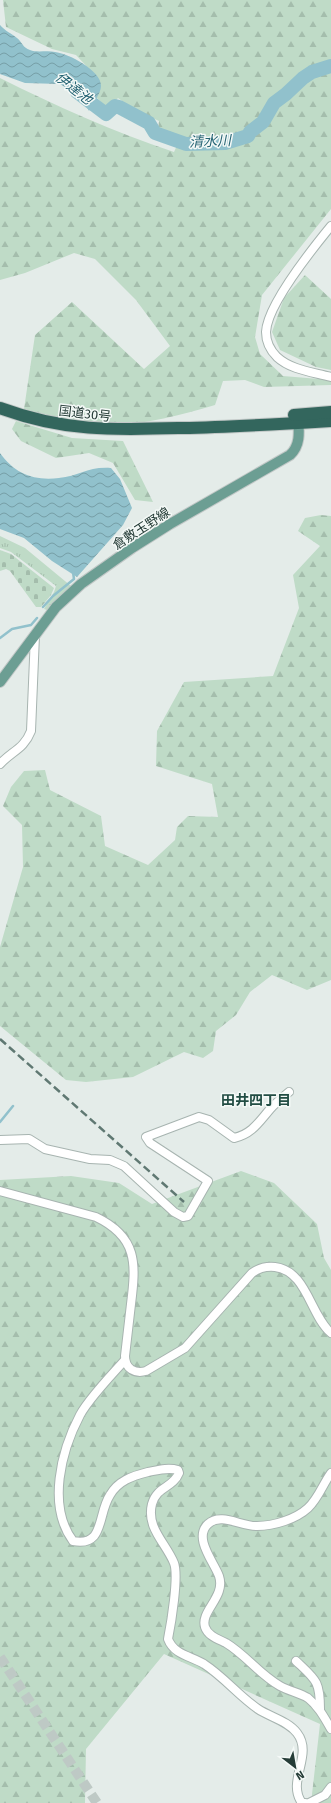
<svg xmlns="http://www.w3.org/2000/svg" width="331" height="1803" font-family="'Fira Sans','Noto Sans JP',sans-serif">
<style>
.grass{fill:url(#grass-tufts)}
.forest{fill:url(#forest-firs)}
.cemetery{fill:url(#cemetery-stones)}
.water{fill:url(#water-waves)}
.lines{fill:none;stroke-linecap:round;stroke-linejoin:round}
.stream{stroke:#91c1cc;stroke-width:2.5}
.river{stroke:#91c1cc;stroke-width:14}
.major-tunnel{stroke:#bec9c5;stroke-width:10;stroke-dasharray:10 5;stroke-linecap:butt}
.minor-casing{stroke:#a7b4b0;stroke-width:10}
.major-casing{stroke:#c2c8c7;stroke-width:12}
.highway-casing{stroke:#c2c8c7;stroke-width:14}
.minor{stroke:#fff;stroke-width:8}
.major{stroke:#6c9e93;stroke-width:10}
.highway{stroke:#33665d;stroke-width:12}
.rail{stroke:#5f7872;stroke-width:2.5;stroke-dasharray:8 4;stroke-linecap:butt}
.labels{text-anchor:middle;stroke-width:3;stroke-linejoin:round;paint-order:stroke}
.street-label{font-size:13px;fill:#253c37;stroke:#f4f9f7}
.water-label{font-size:14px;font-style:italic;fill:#246373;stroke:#f4f9f7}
.neighbourhood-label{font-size:14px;font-weight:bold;fill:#224d44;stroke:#f4f9f7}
</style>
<defs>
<pattern id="grass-tufts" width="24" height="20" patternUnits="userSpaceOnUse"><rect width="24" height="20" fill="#bfdbc7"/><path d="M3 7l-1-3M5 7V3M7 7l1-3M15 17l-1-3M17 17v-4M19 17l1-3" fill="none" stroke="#a4bdac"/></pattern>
<pattern id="forest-firs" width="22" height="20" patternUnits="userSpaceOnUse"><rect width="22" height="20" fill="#bfdbc7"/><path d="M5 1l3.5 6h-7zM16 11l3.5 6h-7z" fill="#a4bdac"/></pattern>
<pattern id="cemetery-stones" width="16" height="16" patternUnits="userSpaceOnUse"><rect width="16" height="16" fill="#bfdbc7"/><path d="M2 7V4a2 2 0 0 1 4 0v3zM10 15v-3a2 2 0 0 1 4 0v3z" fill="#a4bdac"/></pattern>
<pattern id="water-waves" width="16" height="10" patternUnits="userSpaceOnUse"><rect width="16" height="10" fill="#91c1cc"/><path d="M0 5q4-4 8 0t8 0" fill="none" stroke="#769ea6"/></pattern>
</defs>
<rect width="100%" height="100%" fill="#e4ece9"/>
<!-- grass -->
<path class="grass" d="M0 536 25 548 71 586 47 610 44 609 54 592 56 586 11 552 0 548Z"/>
<!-- forest -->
<g class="forest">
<path d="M3 0H331V209L262 295 255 337 260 354 283 376 331 380V385L264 387 245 380 223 381 215 405C181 415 147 424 110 426 81 427 51 417 24 409L35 335 72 302 144 369 170 346 136 300 95 259 74 253 25 273 0 280V78C56 106 114 132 174 152L179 141 171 135 158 130 159 121 133 109 118 98 108 109 92 93V72L76 55 52 49 6 27Z"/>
<path d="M305 275 331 299V370L316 367 280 350 272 332 284 298Z"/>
<path d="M16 421 72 438 123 441 153 502 135 500 113 463 89 453 56 458 21 441 12 429Z"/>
<path d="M321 515 331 516V980L307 990 272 975 250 992 236 1015 216 1031 213 1051 203 1058 184 1052 133 1077 86 1082 66 1080 0 1026V947L23 867 22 825 3 806 11 787 24 771 45 770 50 790 101 816 105 846 148 865 175 840 177 827 188 816 218 817 212 784 156 766 157 731 184 682 273 676 299 608 293 575 320 546 298 531 305 518Z"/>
<path d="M241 1171 274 1183 317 1224 324 1258 331 1270V1803H311L320 1724 164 1654 86 1749 85 1803H0V1180L71 1176 119 1183 152 1204Z"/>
</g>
<!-- cemetery -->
<path class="cemetery" d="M0 550 11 554 54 588 51 595 41 607H36L10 571 6 569 0 571Z"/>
<!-- water -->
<g class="water">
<path d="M0 25C5 31 11 33 17 38 22 42 23 48 30 50 37 53 47 50 55 52 68 53 102 71 101 86 101 94 92 104 89 111L82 98 60 84 25 83 0 74Z"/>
<path d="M0 453C15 474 34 481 59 478 79 476 89 466 111 468L120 479 132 508 123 525 77 577 52 561 24 538 0 529Z"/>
</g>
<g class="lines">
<!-- stream -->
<g class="stream">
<path d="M43 607 53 596 74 579 73 572"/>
<path d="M0 638 12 629 31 625 37 618"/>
<path d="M0 1122 13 1106"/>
</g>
<!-- river -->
<path class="river" d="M77 92 106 114 115 106 119 107 149 123 155 133 186 144 225 143 248 136 250 132 263 122 274 103 286 94 303 78 312 72 331 66"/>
<!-- major-tunnel -->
<path class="major-tunnel" d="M0 1657 97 1803"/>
<!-- minor casing -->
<g class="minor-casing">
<g id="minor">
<path d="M331 226C313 248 267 305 266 332 266 342 270 350 277 357 291 370 313 372 331 377"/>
<path d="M0 764C12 751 24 749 31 731L35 635"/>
<path d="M0 1140 29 1139 45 1149 90 1159 110 1160 124 1166 174 1212 183 1217 188 1216 208 1181 150 1143 146 1137 199 1117 209 1120 234 1138C253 1134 260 1120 272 1107 277 1102 283 1097 289 1092"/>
<path d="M0 1191 96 1217C138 1237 136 1264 131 1304 129 1322 127 1339 125 1356 125 1369 135 1374 146 1371L185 1348 252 1273C259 1268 266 1266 275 1267 307 1271 310 1315 331 1333"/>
<path d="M125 1360C112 1374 88 1400 80 1415 61 1451 47 1506 73 1541 105 1547 97 1515 110 1495 118 1481 132 1476 148 1472 158 1470 168 1467 178 1470L179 1473C173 1488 157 1486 152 1504 146 1528 166 1543 174 1563 179 1576 171 1624 168 1639 174 1655 191 1656 204 1664 224 1677 239 1696 258 1709 270 1717 288 1721 297 1733 314 1755 286 1781 302 1803H305"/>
<path d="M331 1473C323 1484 318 1499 308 1508 296 1519 274 1526 257 1526 242 1527 221 1512 208 1524 193 1538 214 1562 219 1576 226 1597 200 1611 205 1627 208 1636 218 1639 226 1643 246 1655 260 1675 280 1686 289 1691 300 1693 308 1698 319 1707 324 1717 331 1729"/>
<path d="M296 1661C316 1680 320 1681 320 1709"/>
<path d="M309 1803 325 1795 331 1787"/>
</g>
</g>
<!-- major casing -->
<g class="major-casing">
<path id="major" d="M0 682 56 607 81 584 132 548 170 524 290 455C301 445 299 431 298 417"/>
</g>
<!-- highway casing -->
<g class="highway-casing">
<g id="highway">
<path d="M0 408C65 432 115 430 182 428 232 427 281 424 331 421"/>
<path d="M294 415 331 412"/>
</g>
</g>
<!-- minor -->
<use href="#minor" class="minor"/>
<!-- major -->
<use href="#major" class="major"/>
<!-- highway -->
<use href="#highway" class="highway"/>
<!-- rail -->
<path class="rail" d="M0 1039 184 1202"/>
</g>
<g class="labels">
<!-- street labels -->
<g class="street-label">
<text transform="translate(85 413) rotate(7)" y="5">国道30号</text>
<text transform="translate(141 528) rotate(-33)" y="5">倉敷玉野線</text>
</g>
<!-- water labels -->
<g class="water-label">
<text transform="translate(74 88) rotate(38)" y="5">伊達池</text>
<text transform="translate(210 141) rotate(-3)" y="5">清水川</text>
</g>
<!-- neighbourhood labels -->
<g class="neighbourhood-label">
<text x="256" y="1105">田井四丁目</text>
</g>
</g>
<!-- north arrow -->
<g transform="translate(295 1767) rotate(149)" stroke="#f4f9f7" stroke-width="3" paint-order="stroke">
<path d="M0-3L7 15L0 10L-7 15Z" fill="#253c37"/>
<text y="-6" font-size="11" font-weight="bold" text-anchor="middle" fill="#253c37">N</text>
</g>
</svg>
